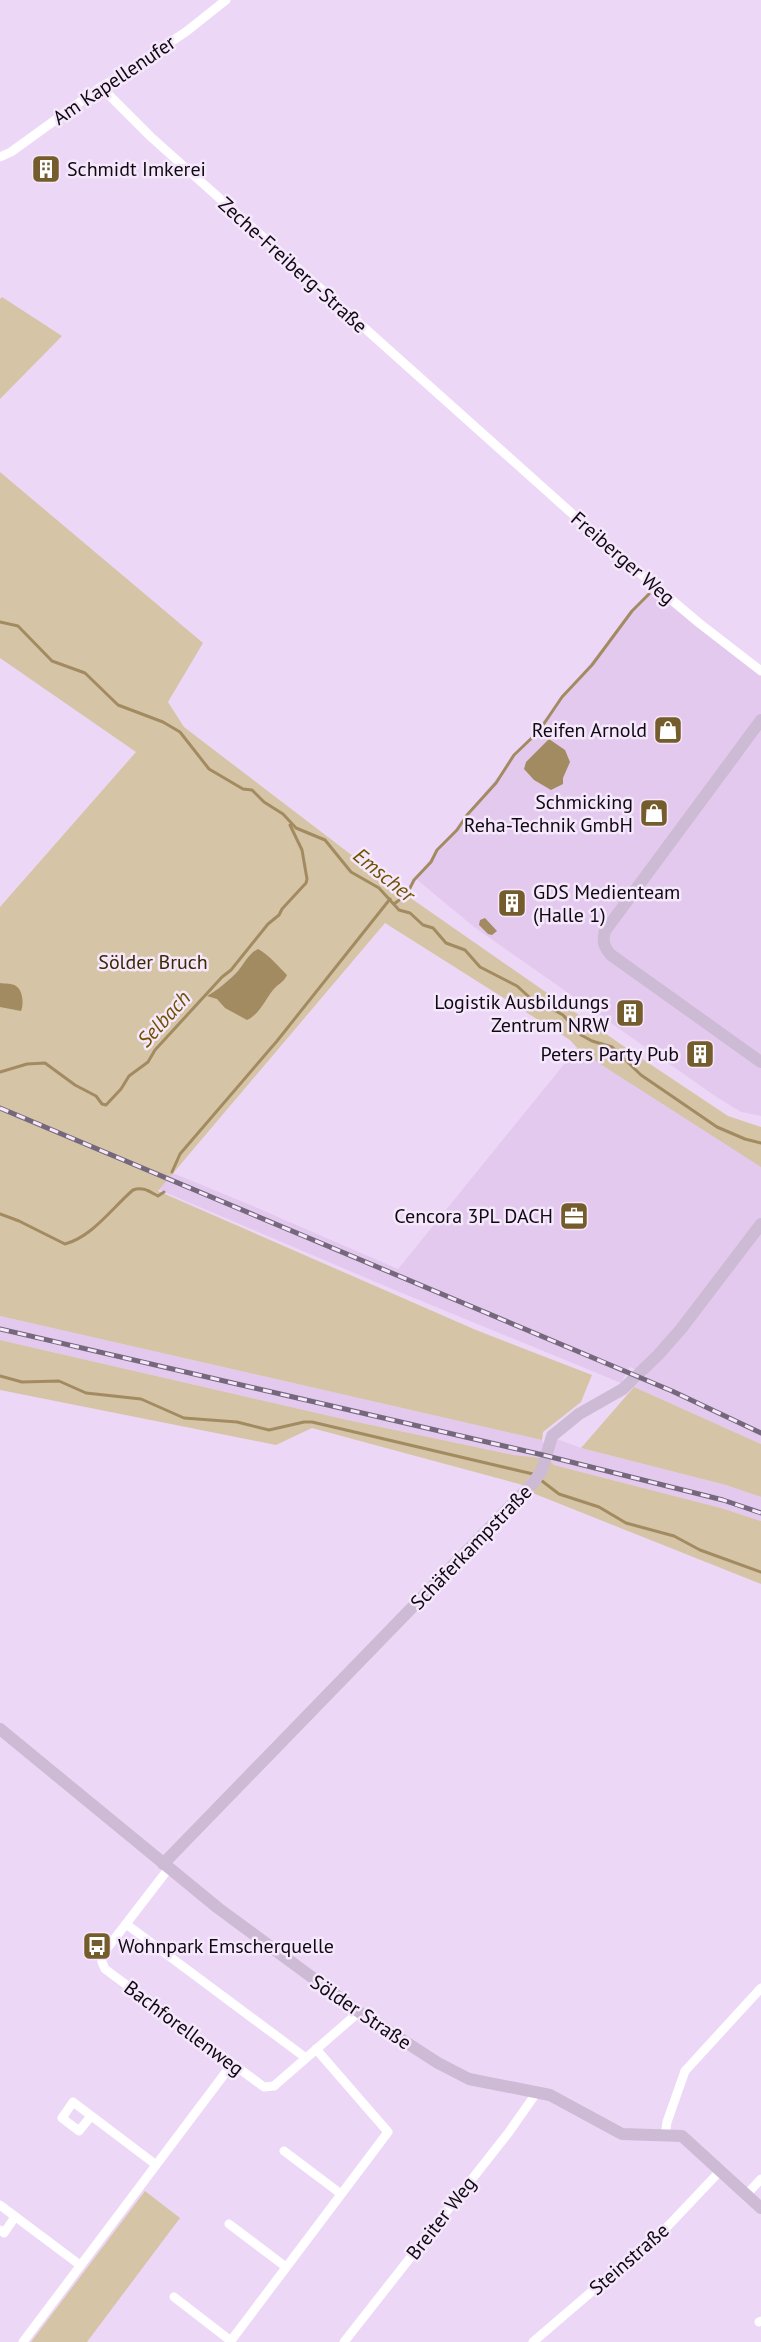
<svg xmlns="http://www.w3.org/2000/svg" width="761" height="2342" font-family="'PT Sans',sans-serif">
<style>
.built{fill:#e4c9ef}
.green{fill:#d6c4a6}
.water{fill:#a38b61}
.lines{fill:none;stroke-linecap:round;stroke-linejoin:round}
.stream{stroke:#a38b61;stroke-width:3}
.street{stroke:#fff;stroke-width:9}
.secondary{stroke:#cdbad4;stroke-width:12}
.rail-casing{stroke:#76687c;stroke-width:5}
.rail{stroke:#f5e8fb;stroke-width:3;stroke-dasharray:9;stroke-linecap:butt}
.labels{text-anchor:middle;stroke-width:5;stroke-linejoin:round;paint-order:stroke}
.street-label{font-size:20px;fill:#100813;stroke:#f5e8fb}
.poi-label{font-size:20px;fill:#100813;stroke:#f5e8fb;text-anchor:end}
.park-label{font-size:20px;fill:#3a2804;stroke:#f5e8fb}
.water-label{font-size:21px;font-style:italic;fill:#715100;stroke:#f5e8fb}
</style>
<rect width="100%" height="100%" fill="#edd7f7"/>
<!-- built -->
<g class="built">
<path d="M650 590 761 675V1116L741 1112 715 1096 474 927 415 878Z"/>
<path d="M578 1047 761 1166V1444L634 1387 647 1375 630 1367 621 1383 385 1286 0 1122V1102L253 1206 398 1269Z"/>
<path d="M0 1316 542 1440 545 1446 542 1458 514 1455 343 1419 0 1340Z"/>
<path d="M557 1439 581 1448 726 1485 761 1497V1521L721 1508 554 1465 548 1459 551 1448Z"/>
</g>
<!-- green -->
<g class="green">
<path d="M2 297 62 336 0 399V299Z"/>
<path d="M0 472 203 643 168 702 184 727 379 876 632 1052 728 1116 761 1127V1167L580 1051 570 1040 385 923 158 1191 476 1330 592 1375 581 1402 543 1432 542 1440 0 1316V907L136 752 0 658Z"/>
<path d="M0 1340 343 1419 514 1455 542 1458 538 1468 523 1485 312 1428 276 1445 0 1390Z"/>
<path d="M634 1387 761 1444V1497L726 1485 581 1448Z"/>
<path d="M548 1459 554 1465 721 1508 761 1521V1584L530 1492Z"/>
<path d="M145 2191 180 2218 87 2342H31Z"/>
</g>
<!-- water -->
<g class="water">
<path d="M549 739 565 750 570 762 563 778V784L551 790 534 780 524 769 526 762Z"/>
<path d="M485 918 497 931 492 935 488 934 479 925 480 920Z"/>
<path d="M258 949C268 954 280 968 287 975 284 982 278 984 273 990 265 1000 259 1015 247 1020L225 1008 217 999 207 996C215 992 231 979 238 971 245 963 248 954 258 949Z"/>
<path d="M0 983C5 984 12 983 16 986 23 990 24 1005 21 1011L0 1007Z"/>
</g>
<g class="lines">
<!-- stream -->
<g class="stream">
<path d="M0 622 18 626 52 661 85 673 118 705 163 722 180 732 209 769 243 789 252 790 264 802 283 814 296 828 325 840 351 872 379 888 399 910 410 913 423 925 433 928 446 943 465 950 480 967 517 986 538 1005 552 1009 563 1015 581 1035 592 1041 612 1047 641 1075 717 1127 745 1139 761 1143"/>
<path d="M410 888 414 880 431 862 437 850 457 830 467 815 496 783 514 755 539 731 562 697 592 665 632 611 649 594"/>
<path d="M394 904 403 897"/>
<path d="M0 1072 27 1064 45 1063 75 1085 96 1096 102 1104 106 1105 121 1089 129 1076 148 1062 155 1050 222 977 231 970 268 924 279 915 282 909 306 883 307 879 302 850 290 825"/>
<path d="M172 1172 180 1154 277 1041 390 899"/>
<path d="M0 1214 19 1221 65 1244C92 1237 112 1208 133 1190 143 1186 150 1192 158 1196L164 1192"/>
<path d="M0 1376 22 1382 59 1381 86 1393 141 1399 184 1418 237 1422 269 1430 304 1422H312L533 1474"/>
<path d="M542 1481 559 1494 599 1507 626 1523 674 1536 700 1550 761 1572"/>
</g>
<!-- street -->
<g class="street">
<path d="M101 87 151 137 615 552 699 623 761 671"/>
<path d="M0 157 11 152 101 87 119 77 187 31 226 0"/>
<path d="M169 1868 102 1955V1962L105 1969 264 2087 274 2086 359 2012"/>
<path d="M126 1924 306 2058"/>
<path d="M91 2116 79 2131 62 2118 73 2102 155 2164"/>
<path d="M665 2135 667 2122 685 2071 761 1988"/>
<path d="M284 2151 341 2194"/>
<path d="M747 2194 761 2179"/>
<path d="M0 2205 80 2265"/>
<path d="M229 2224 286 2267"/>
<path d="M0 2230 4 2233 15 2217"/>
<path d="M174 2297 231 2341"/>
<path d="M759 2322 761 2321"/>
<path d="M23 2342 232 2064"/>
<path d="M230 2342 388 2132 316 2049"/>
<path d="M344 2342 509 2132 537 2092"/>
<path d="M533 2342 668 2226 721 2170"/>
</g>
<!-- secondary -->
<g class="secondary">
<path d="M761 720 605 931C602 941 604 947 611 955L761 1062"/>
<path d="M0 1729 218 1908 359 2012 438 2063 469 2079 550 2095 622 2134 682 2136 761 2208"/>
<path d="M163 1864 533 1483 542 1470 552 1436 579 1414 623 1389 658 1355 681 1329 761 1224"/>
</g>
<!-- rail casing -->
<g class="rail-casing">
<g id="rail">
<path d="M0 1108 672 1391 761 1433"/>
<path d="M0 1329 543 1455 723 1500 761 1513"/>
</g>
</g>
<!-- rail -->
<use href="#rail" class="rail"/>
</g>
<!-- icons -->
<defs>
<g id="building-square" transform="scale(1.5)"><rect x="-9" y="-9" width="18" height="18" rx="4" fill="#755c2d" stroke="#f5e8fb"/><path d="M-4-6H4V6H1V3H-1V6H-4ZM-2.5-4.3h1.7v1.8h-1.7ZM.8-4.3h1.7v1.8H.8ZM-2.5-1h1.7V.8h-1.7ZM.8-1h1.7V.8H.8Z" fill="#fff"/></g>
<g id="shop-square" transform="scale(1.5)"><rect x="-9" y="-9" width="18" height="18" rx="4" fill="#755c2d" stroke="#f5e8fb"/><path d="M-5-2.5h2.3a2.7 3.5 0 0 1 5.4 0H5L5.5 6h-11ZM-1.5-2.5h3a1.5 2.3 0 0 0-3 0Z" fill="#fff"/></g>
<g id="office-square" transform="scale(1.5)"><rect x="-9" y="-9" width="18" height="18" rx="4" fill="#755c2d" stroke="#f5e8fb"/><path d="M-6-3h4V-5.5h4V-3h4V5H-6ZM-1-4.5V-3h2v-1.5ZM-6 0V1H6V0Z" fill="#fff"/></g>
<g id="bus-square" transform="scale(1.5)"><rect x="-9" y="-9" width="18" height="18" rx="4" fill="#755c2d" stroke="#f5e8fb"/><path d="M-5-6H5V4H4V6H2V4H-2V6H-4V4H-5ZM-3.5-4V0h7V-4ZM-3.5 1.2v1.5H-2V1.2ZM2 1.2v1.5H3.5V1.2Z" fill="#fff"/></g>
</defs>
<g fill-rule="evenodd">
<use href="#building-square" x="46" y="169"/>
<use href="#shop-square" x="668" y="730"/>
<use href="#shop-square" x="654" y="813"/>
<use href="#building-square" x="512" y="903"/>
<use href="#building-square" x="630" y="1013"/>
<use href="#building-square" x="700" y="1054"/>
<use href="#office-square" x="574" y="1216"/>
<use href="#bus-square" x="97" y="1946"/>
</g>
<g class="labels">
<!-- street labels -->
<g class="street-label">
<text transform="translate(114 80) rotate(-34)" y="7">Am Kapellenufer</text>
<text transform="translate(293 265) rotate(42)" y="7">Zeche-Freiberg-Straße</text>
<text transform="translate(623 558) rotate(41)" y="7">Freiberger Weg</text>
<text transform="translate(471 1547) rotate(-46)" y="7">Schäferkampstraße</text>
<text transform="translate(361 2012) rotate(34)" y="7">Sölder Straße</text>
<text transform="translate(184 2028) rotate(37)" y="7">Bachforellenweg</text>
<text transform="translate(441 2218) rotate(-52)" y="7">Breiter Weg</text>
<text transform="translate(629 2259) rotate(-41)" y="7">Steinstraße</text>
</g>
<!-- poi labels -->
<g class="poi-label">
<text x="67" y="176" text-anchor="start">Schmidt Imkerei</text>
<text x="647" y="737">Reifen Arnold</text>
<text x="633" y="809">Schmicking<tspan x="633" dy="23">Reha-Technik GmbH</tspan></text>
<text x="533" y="899" text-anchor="start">GDS Medienteam<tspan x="533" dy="23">(Halle 1)</tspan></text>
<text x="609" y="1009">Logistik Ausbildungs<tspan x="609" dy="23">Zentrum NRW</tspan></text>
<text x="679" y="1061">Peters Party Pub</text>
<text x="553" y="1223">Cencora 3PL DACH</text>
<text x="118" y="1953" text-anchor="start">Wohnpark Emscherquelle</text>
</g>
<!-- park labels -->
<g class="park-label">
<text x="153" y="969">Sölder Bruch</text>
</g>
<!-- water labels -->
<g class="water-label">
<text transform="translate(384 875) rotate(39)" y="7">Emscher</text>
<text transform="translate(164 1019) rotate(-48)" y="7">Selbach</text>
</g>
</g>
</svg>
